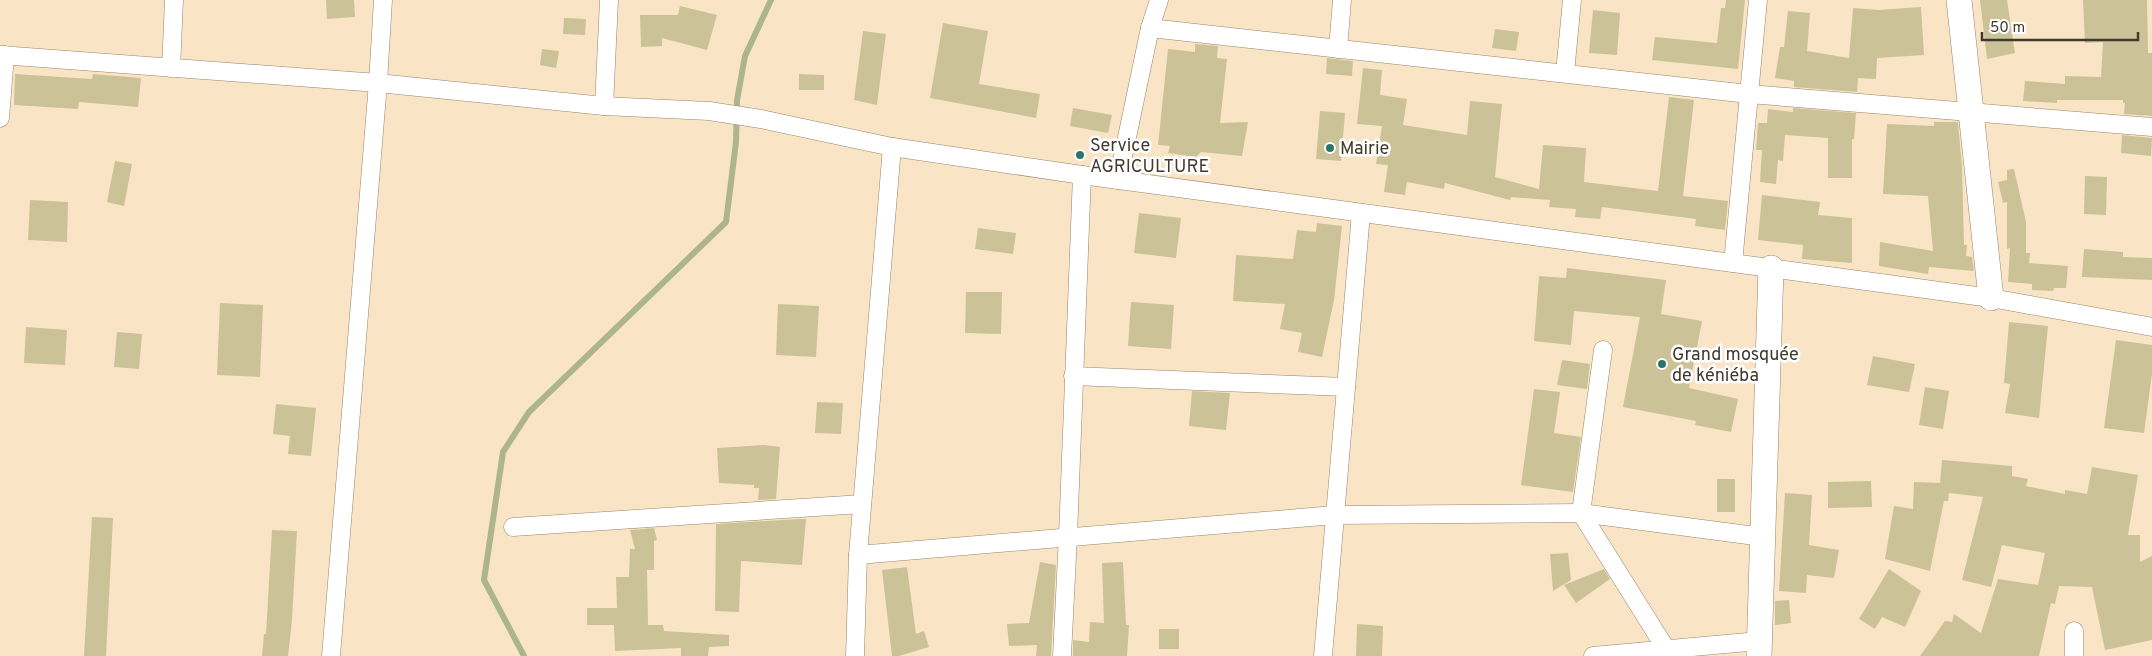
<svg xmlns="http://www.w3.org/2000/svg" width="2152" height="656" font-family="Overpass,sans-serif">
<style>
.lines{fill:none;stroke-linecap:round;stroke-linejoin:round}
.stream{stroke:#acb58b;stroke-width:6}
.building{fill:#ccc297}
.street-casing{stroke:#99856a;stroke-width:19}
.secondary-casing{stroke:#99856a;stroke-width:26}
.street{stroke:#fff;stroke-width:18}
.secondary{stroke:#fff;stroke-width:25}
.poi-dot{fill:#2e746a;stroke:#fff;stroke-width:2}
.labels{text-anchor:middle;stroke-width:5;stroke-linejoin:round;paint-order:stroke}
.poi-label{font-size:18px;fill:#41392d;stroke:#fff;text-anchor:start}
</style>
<rect width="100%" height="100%" fill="#fae4c6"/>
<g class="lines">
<!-- stream -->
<path class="stream" d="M524 656 484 580 503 452 529 412 726 222 736 142 737 100 745 56 771 0"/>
</g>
<!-- building -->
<g class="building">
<path d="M326 0H354L355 17 327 19Z"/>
<path d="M1726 0H1745L1738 69 1652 60 1655 37 1717 43 1721 8H1725Z"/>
<path d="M1980 0H2007L2015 53 1987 59Z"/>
<path d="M2083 0H2147L2148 53H2152V116L2124 114 2125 103H2123V100H2057V103L2023 101 2025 81 2065 84V76L2101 77 2103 42 2085 43Z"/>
<path d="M680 6 717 15 707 50 662 38V46L641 47 640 15H678Z"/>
<path d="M1921 7 1924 55 1877 58 1876 79 1858 78 1857 92 1794 87V81L1775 78 1780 47H1784L1788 11 1810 13 1807 51 1849 58 1853 8 1878 10Z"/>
<path d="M1593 10 1620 13 1617 55 1589 53Z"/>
<path d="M564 18 586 19 585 35 563 34Z"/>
<path d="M943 23 988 31 979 84 1040 94 1036 118 930 98Z"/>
<path d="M1495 29 1519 32 1516 51 1492 48Z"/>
<path d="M863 31 886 34 877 105 854 100Z"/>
<path d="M1195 44 1218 46 1217 58 1227 59 1220 123 1248 122 1242 156 1201 152 1196 157 1168 153 1170 146 1158 145 1168 49 1195 52Z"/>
<path d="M542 49 559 51 556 68 540 65Z"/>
<path d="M1327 58 1353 61 1352 76 1326 74Z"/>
<path d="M1363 68 1382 70 1380 95 1407 99 1403 125 1467 135 1470 101 1502 104 1495 177 1539 189 1543 145 1586 148 1584 182 1658 191 1669 97 1694 100 1683 196 1728 201 1725 230 1695 226 1696 219 1602 207 1600 219 1575 217 1576 209 1549 207 1550 200 1511 197 1510 200 1445 183 1444 189 1407 182 1405 195 1384 192 1388 165 1376 164 1382 126 1357 124Z"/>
<path d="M15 74 92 79 93 74 141 78 138 107 79 102 78 109 14 105Z"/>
<path d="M799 74 824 75V90H799Z"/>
<path d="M1073 108 1112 115 1108 133 1070 126Z"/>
<path d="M1793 108 1856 113 1854 139H1852V178H1828V138L1785 135 1783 161 1778 160 1776 184 1760 182 1762 150H1756L1758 123H1767L1768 109 1793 112Z"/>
<path d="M1320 111 1345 113 1341 161 1316 159Z"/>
<path d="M1934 122H1958L1962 167 1964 245H1967L1966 256 1972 257 1974 271 1929 267 1928 274 1879 266 1880 242 1933 251 1928 196 1883 194 1887 124 1934 126Z"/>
<path d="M2122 135 2152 138 2151 156 2121 153Z"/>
<path d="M115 161 132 164 124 206 107 202Z"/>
<path d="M2014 169 2026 222V253H2030L2029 263 2068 266 2066 288H2054L2053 291 2032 290V284L2008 282 2010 248 2007 249V202L2003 203 1998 182 2007 180V170Z"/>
<path d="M2085 176 2107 177 2106 215 2084 214Z"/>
<path d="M1762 195 1820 202 1818 215 1852 218V263L1802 259 1803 245 1758 240Z"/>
<path d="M30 200 68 202 67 242 28 240Z"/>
<path d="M1139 213 1181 218 1176 258 1134 253Z"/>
<path d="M1317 223 1342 226 1334 300 1322 357 1298 352 1302 333 1280 329 1285 304 1233 301 1236 255 1293 259 1297 230 1316 232Z"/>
<path d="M978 228 1016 233 1013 254 975 249Z"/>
<path d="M2084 249 2123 252V257L2152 258V280L2082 277Z"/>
<path d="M1567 268 1666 280 1661 314 1702 321 1689 388 1738 399 1731 432 1695 425 1696 421 1623 407 1640 317 1574 311 1571 345 1534 341 1539 276 1566 278Z"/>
<path d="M966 292H1002L1001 334 965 333Z"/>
<path d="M1131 302 1174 305 1171 349 1128 346Z"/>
<path d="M220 303 263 305 260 377 217 375Z"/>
<path d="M778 304 819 306 816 357 776 355Z"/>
<path d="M2009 322 2048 326 2039 418 2005 413 2010 384 2004 383Z"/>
<path d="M26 327 67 330 65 365 24 363Z"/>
<path d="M117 332 142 334 139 369 114 367Z"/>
<path d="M2116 340 2152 345V374L2144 433 2104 428Z"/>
<path d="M1873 356 1915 364 1909 392 1867 385Z"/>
<path d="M1562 360 1590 364 1587 389 1557 385Z"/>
<path d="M1925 387 1949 391 1943 429 1919 425Z"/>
<path d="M1534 389 1560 392 1554 433 1581 437 1573 492 1521 485Z"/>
<path d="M1192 391 1230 393 1226 430 1189 426Z"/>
<path d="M817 402 843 403 841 434 815 433Z"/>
<path d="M276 404 316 408 311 456 288 454 290 436 273 434Z"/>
<path d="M764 445 780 447 776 499 758 500 759 488H754V485L719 483 717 448Z"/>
<path d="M1942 460 2012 466V476L2028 479 2026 486 2065 494V490L2087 494 2092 467 2138 475 2128 535H2140V562L2152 556V640L2105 650 2092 587 2059 586 2055 604 2051 603 2039 656H1920L1945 621 1952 622 1954 614 1981 633 1998 579 2038 585 2045 553 2002 545 1991 587 1962 580 1983 497 1949 493 1948 501H1944L1930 571 1885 559 1894 506 1913 509 1914 482 1940 483Z"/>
<rect x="1717" y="479" width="18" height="33"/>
<path d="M1871 481 1872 507 1828 508V482Z"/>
<path d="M1785 493 1812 495 1809 545 1839 550 1834 578 1807 575 1806 593 1779 591Z"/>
<path d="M92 517 113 518 106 656H84Z"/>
<path d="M799 519H806L802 565 741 561 739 612 715 611 716 524Z"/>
<path d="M654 528 657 540 654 541V570H647L648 625H663L664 631 729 635V646L709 647 708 656H681V648L615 651 614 625H587V608H617L616 577H629L630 549H635L630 530Z"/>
<path d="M272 530 297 531 292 620 288 656H262L264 634H266Z"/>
<path d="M1568 553 1571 580 1553 591 1550 554Z"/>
<path d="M1040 562 1056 565 1051 656H1036L1037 645 1009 646 1007 624 1029 623Z"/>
<path d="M1123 562 1126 625H1129L1127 656H1073V640L1089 642 1090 622 1104 623 1102 563Z"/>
<path d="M907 567 916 634 924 631 929 647 899 656H892L882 570Z"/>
<path d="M1604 569 1610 579 1576 603 1564 585Z"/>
<path d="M1889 569 1921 591 1905 627 1882 617 1875 629 1859 619Z"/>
<path d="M1789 600 1791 623 1775 625V601Z"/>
<path d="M1357 624 1383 626 1382 656H1356Z"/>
<rect x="1159" y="629" width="20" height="20"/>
</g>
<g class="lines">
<!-- street casing -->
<g class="street-casing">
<g id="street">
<path d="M1150 28 1749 94 2152 127"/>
<path d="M1338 49 1342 0"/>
<path d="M0 55 378 83 604 106 709 111 761 119 892 147 1082 175 1991 298 2152 327"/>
<path d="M171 68 174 0"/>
<path d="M1565 73 1572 0"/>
<path d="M604 106 609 0"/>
<path d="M0 118 5 55"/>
<path d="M1118 180 1150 28 1159 0"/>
<path d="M1733 263 1758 0"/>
<path d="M1603 350 1581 513 1666 649"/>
<path d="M1073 376 1346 387"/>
<path d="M513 527 862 504"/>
<path d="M858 555 1335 515 1581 513 1763 537"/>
<path d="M2074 631V656"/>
<path d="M331 656 378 83 383 0"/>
<path d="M855 656 858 555 892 147"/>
<path d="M1062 656 1068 536 1082 175"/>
<path d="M1323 656 1361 213"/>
<path d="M1593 656 1759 641"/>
</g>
</g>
<!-- secondary casing -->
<g class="secondary-casing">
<g id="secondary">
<path d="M1959 0 1991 298"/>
<path d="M1759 656 1771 268"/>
</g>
</g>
<!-- street -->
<use href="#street" class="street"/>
<!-- secondary -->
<use href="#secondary" class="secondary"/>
</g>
<!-- markers -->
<g class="poi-dot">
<circle cx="1330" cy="148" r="5"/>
<circle cx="1080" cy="155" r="5"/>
<circle cx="1662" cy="364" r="5"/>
</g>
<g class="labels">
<!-- poi labels -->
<g class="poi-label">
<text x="1090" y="151">Service<tspan x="1090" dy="21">AGRICULTURE</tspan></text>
<text x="1340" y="154">Mairie</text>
<text x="1672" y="360">Grand mosquée<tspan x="1672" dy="21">de kéniéba</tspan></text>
</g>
</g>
<!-- scale -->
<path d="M1982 32v8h156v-8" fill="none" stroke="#41392d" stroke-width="2.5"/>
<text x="1990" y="32" font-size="15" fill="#41392d" stroke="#ffffff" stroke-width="4" paint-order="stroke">50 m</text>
</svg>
